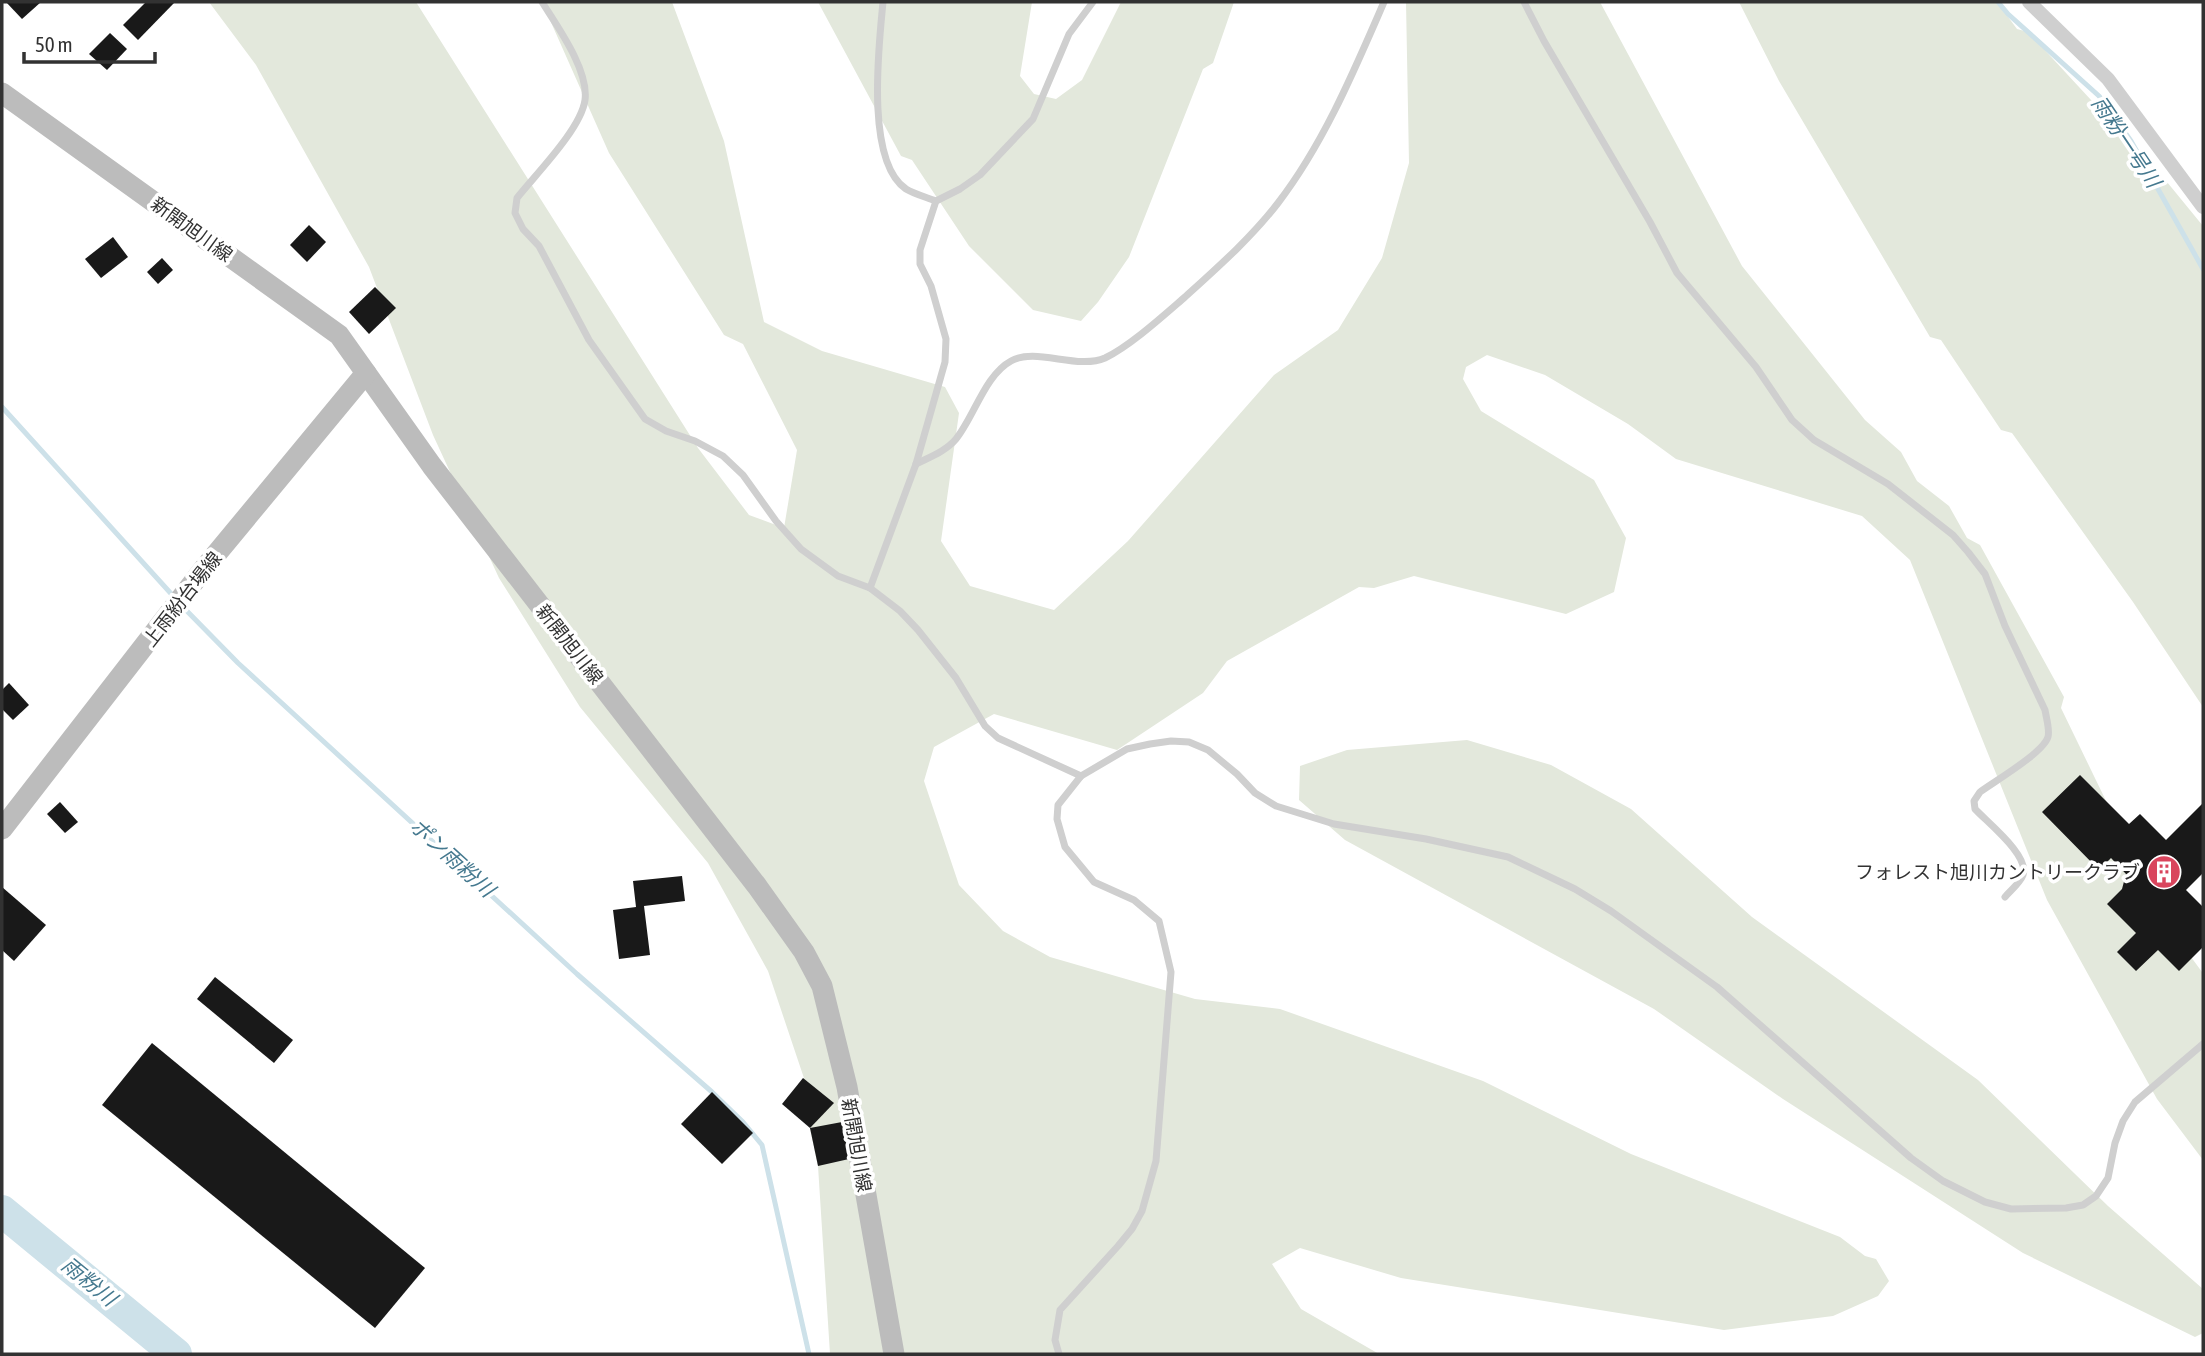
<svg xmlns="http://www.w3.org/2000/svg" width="2205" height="1356" font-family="'Asap Condensed','Noto Sans JP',sans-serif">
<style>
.green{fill:#e3e8dc}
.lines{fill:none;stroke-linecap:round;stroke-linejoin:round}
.stream{stroke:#cde1e9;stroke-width:5}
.river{stroke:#cde1e9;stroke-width:32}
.building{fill:#191919}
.service{stroke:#cfcfcf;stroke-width:7}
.minor{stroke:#cfcfcf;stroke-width:14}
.secondary{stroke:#bcbcbc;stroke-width:21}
.labels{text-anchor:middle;stroke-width:7;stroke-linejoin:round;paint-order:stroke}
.street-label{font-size:19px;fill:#323232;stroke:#fff}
.poi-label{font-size:19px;fill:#323232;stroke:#fff;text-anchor:end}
.water-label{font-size:21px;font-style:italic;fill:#45798f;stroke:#fff}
</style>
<rect width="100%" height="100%" fill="#fff"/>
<!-- green -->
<g class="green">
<path d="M209 2H416L698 448 749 515 784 528 797 450 743 344 724 335 609 153 542 2H672L724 141 764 322 822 351 945 387 959 413 941 541 970 586 1054 610 1128 541 1274 375 1338 330 1382 258 1409 163 1406 2H1600L1742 266 1865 420 1901 452 1917 481 1949 506 1967 538 1980 545 2064 697 2061 708 2124 838 2150 901 2202 972 2203 1160 2157 1099 2047 900 1910 560 1862 516 1676 459 1628 424 1545 375 1487 355 1466 367 1463 379 1481 411 1594 480 1626 538 1614 592 1566 614 1414 576 1374 588 1359 587 1227 661 1203 693 1117 750 994 714 934 747 924 781 959 885 1003 931 1050 957 1195 999 1280 1009 1483 1081 1631 1154 1840 1237 1865 1256 1876 1259 1889 1281 1878 1296 1833 1316 1724 1330 1401 1278 1300 1248 1272 1264 1301 1309 1379 1354H830L818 1166 810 1128 811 1099 768 971 708 863 580 707 499 578 433 435 369 267 256 65Z"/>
<path d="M818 2H1032L1020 76 1034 94 1056 99 1082 80 1121 2H1234L1213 63 1203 69 1129 257 1098 302 1081 321 1033 310 969 246 912 160 901 156Z"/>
<path d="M1739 2H1997L2017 29 2028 32 2167 182 2203 226V707L2133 602 2012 433 2001 430 1941 340 1930 337 1779 81Z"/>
<path d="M1467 740 1551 765 1631 809 1752 917 1978 1080 2108 1206 2203 1289V1333L2195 1337 2023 1253 1783 1099 1654 1009 1345 840 1299 800 1300 766 1347 750Z"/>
</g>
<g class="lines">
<!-- stream -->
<g class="stream">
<path d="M1998 2 2008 14 2099 96 2131 141 2203 269"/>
<path d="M2 407 175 598"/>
<path d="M181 605 238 663 577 974 712 1092 743 1122 762 1145 809 1354"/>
</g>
<!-- river -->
<path class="river" d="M2 1211 176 1354"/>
</g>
<!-- building -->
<g class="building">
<path d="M6 2H41L22 19Z"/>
<path d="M146 2H175L138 40 123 25Z"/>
<path d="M110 33 127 49 107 70 89 54Z"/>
<path d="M309 225 326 242 307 262 290 245Z"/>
<path d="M113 237 128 257 101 278 85 259Z"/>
<path d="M162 258 173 270 158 284 147 272Z"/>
<path d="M375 287 396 308 369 334 349 312Z"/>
<path d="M9 683 29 705 13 720 2 709V690Z"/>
<path d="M2080 775 2129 824 2140 814 2166 840 2203 803V873L2186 890 2203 907V947L2179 971 2158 950 2136 971 2117 952 2136 933 2107 904 2122 889 2126 874 2111 858 2099 870 2042 812Z"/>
<path d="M60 802 78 822 65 833 47 814Z"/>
<path d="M682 876 685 901 644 906 650 955 619 959 613 910 636 907 633 881Z"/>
<path d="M2 887 46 925 14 961 2 950Z"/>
<path d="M215 977 293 1040 274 1063 197 999Z"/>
<path d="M152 1043 425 1268 375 1328 102 1105Z"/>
<path d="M803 1078 834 1103 810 1128 782 1104Z"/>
<path d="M712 1092 753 1133 722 1164 681 1124Z"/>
<path d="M842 1122 849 1159 818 1166 810 1128Z"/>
</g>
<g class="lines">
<!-- service -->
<g class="service">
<path d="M542 2C557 26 589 70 585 100 581 129 536 174 517 198L515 213 523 229 539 246 589 340 645 419 666 431 695 441 723 456 743 475 776 521 801 549 838 576 870 588 900 611 918 630 956 678 985 726 998 738 1081 776"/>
<path d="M883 2C879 45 865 161 906 189 914 194 926 197 936 201"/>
<path d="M1524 2 1544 41 1650 222 1677 273 1756 367 1792 420 1814 440 1888 484 1953 535 1968 552 1985 574 2005 626 2045 710C2046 717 2050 729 2048 737 2043 753 1995 781 1980 792L1974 801 1975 809C1988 823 2030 856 2023 875 2020 883 2010 891 2005 897"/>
<path d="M916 464C930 457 946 451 956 439 974 417 985 375 1011 361 1036 347 1077 370 1105 358 1130 346 1163 316 1185 297 1217 268 1251 238 1278 203 1324 143 1354 71 1384 2"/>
<path d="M870 588 916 464 945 362 946 339 931 286 920 264V250L936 201 960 189 980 175 1033 119 1069 34 1093 2"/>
<path d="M1059 1354 1055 1340 1060 1310 1118 1246 1132 1229 1142 1211 1156 1161 1171 972 1159 921 1134 900 1094 882 1065 847 1057 819 1058 805 1081 776 1127 749 1150 744 1171 741 1189 742 1208 750 1237 774 1255 793 1276 806 1334 824 1426 839 1508 857 1575 889 1611 911 1717 987 1911 1158 1943 1181 1985 1202 2011 1209 2066 1208 2083 1205 2096 1196 2108 1178 2115 1143 2123 1121 2135 1102 2203 1044"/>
</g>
<!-- minor -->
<path class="minor" d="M2029 2 2108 79 2203 207"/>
<!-- secondary -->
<g class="secondary">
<path d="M2 93 339 335 432 466 757 886 804 952 822 986 847 1087 894 1354"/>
<path d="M2 829 203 570 366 373"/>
</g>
</g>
<!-- icons -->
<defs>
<g id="building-disc" transform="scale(1.75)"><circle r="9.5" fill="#d9455d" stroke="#fff"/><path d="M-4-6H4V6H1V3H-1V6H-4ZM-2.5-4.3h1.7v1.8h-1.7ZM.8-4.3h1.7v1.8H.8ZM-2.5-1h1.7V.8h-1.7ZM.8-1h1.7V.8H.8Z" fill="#fff"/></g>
</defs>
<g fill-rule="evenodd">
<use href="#building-disc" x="2164" y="872"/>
</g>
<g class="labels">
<!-- street labels -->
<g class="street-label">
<text transform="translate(192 229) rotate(36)" y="7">新開旭川線</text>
<text transform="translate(182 599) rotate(-52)" y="7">上雨紛台場線</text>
<text transform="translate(570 644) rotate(52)" y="7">新開旭川線</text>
<text transform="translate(857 1145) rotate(80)" y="7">新開旭川線</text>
</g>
<!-- poi labels -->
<g class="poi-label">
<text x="2140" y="879">フォレスト旭川カントリークラブ</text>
</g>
<!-- water labels -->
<g class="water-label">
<text transform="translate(2126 142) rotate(56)" y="7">雨粉一号川</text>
<text transform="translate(452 858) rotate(42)" y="7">ポン雨粉川</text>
<text transform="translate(89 1282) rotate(39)" y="7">雨粉川</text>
</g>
</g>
<!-- border -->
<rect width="2205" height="1356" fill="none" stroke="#323232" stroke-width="7"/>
<!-- scale -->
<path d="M24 52v10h131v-10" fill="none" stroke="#323232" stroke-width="3.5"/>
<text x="35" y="52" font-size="21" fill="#323232" stroke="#ffffff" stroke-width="5" paint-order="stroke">50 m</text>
</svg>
